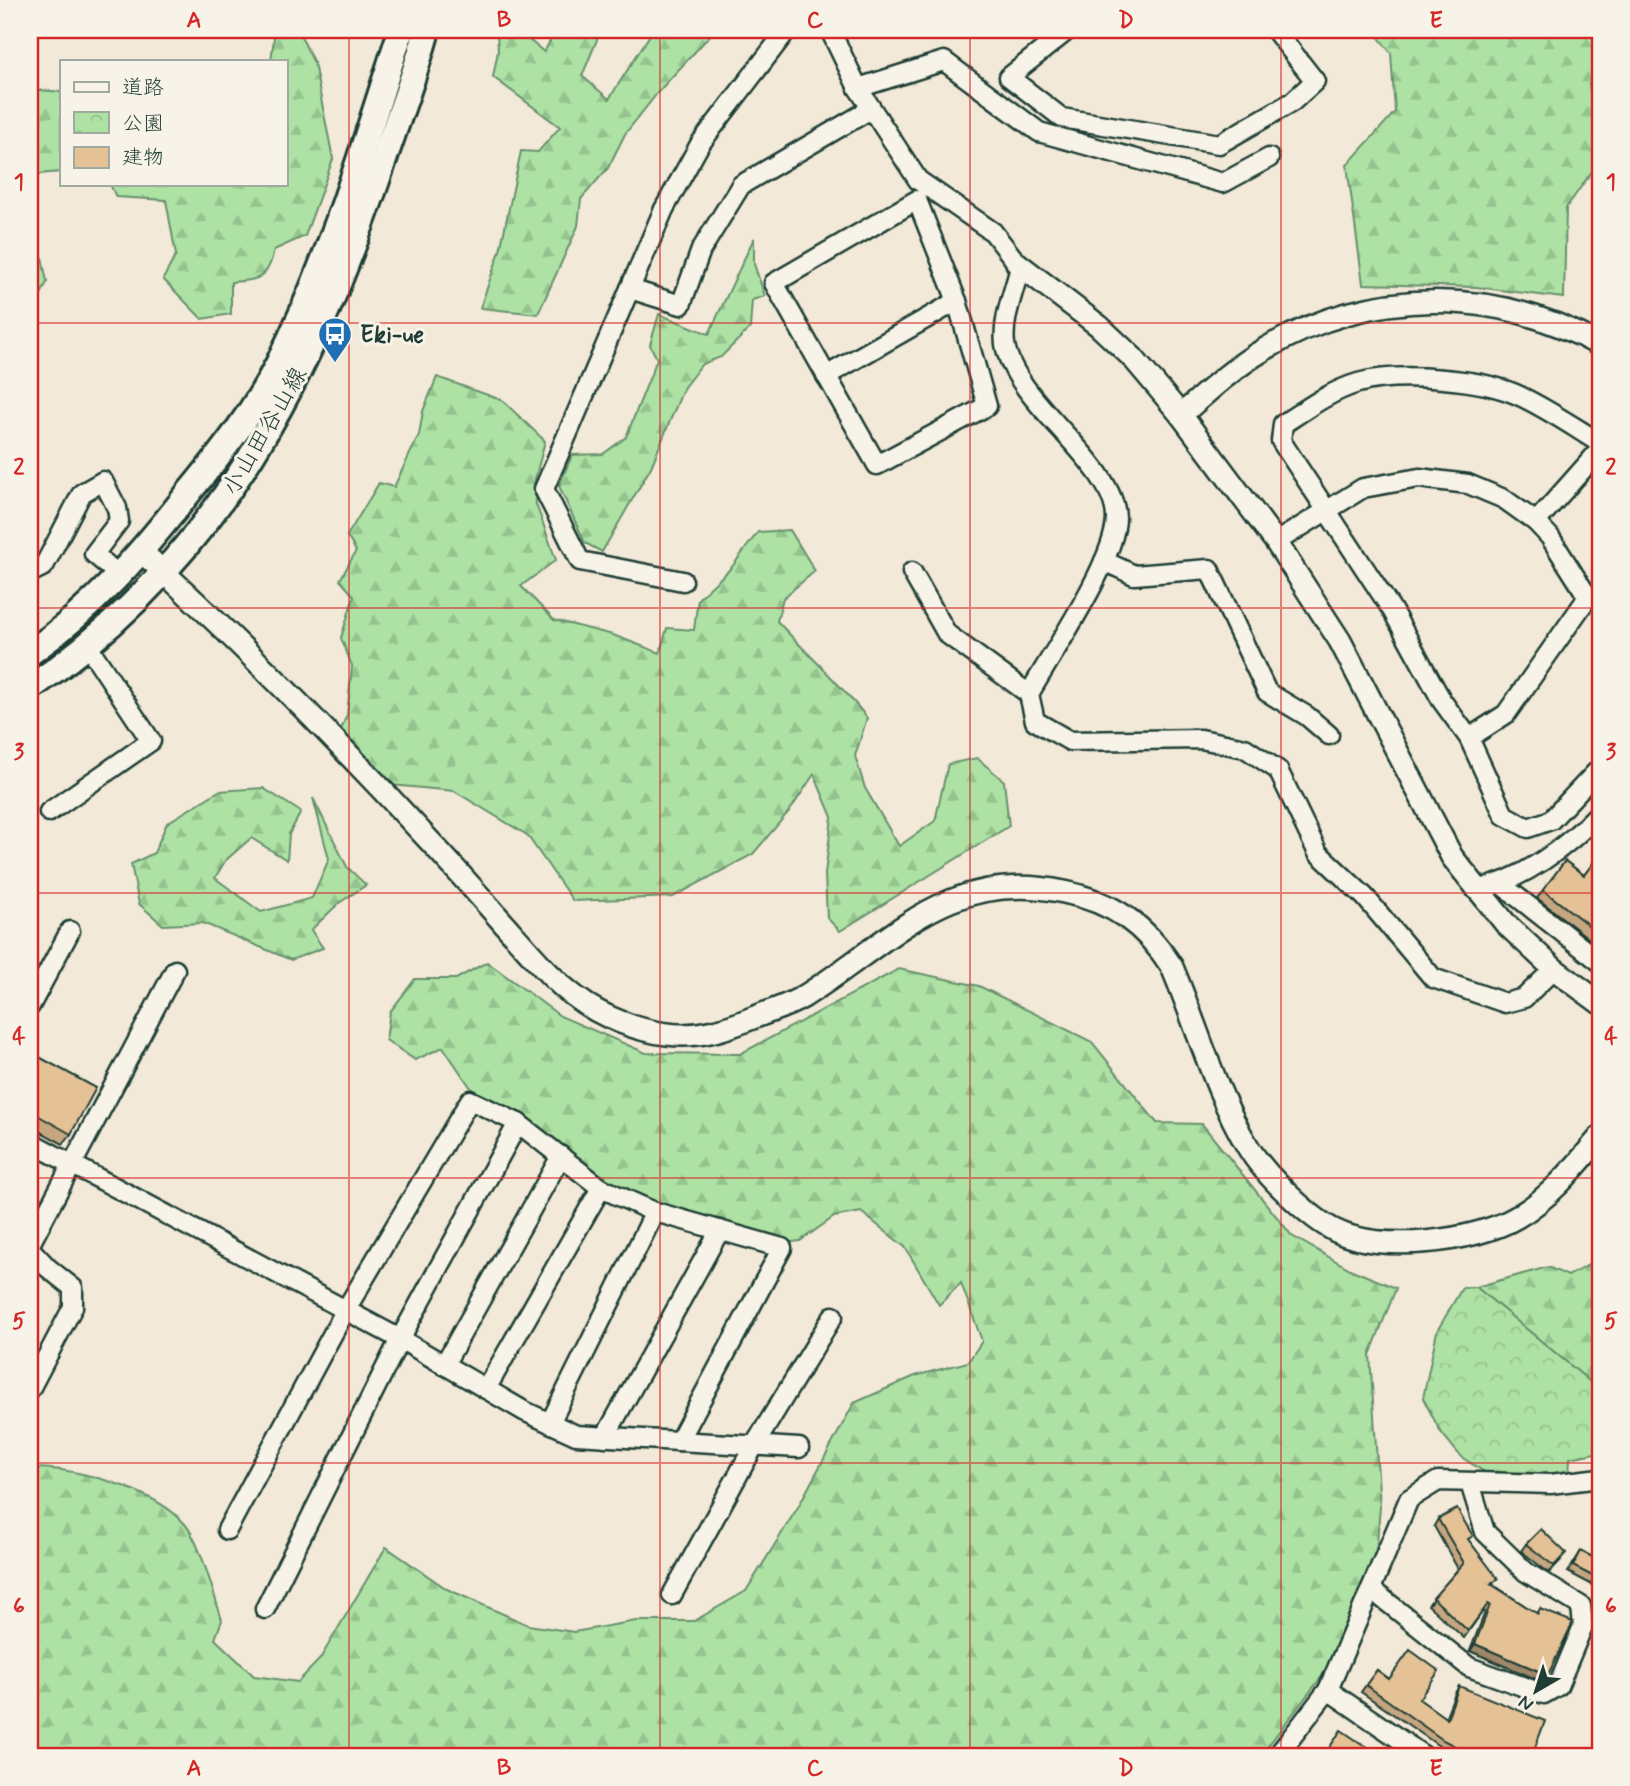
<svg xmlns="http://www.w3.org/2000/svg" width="1630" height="1786" font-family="Mynerve,'Klee One',sans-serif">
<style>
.forest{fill:url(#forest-firs);stroke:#66906c;stroke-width:2}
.park{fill:url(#park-crowns);stroke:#66906c;stroke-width:2}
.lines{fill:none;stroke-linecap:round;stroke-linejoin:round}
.minor-casing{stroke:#1f3d34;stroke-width:23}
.tertiary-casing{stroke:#1f3d34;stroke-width:26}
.secondary-casing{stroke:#1f3d34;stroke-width:30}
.minor{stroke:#f7f3e8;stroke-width:18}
.tertiary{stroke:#f7f3e8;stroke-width:21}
.secondary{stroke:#f7f3e8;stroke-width:24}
.wall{fill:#c5a681;stroke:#1f3d34;stroke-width:2}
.shaded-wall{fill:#a08769;stroke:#1f3d34;stroke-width:2}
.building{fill:#e5c196;stroke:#1f3d34;stroke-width:2}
.grid{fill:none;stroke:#d62828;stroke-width:2;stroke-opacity:0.55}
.labels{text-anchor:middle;stroke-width:6;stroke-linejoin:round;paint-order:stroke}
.poi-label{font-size:24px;font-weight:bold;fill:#1f3d34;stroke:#f7f3e8;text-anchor:start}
.street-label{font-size:24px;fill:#1f3d34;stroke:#f7f3e8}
.neatline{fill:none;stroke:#d62828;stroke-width:2.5}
.grid-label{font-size:23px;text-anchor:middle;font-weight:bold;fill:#d62828}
</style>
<defs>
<pattern id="forest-firs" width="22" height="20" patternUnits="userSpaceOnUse" patternTransform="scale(1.75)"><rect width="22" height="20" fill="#ade2a4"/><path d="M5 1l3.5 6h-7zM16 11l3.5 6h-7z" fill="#94c38e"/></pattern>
<pattern id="park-crowns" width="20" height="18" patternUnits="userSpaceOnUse" patternTransform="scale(1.75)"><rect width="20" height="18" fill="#ade2a4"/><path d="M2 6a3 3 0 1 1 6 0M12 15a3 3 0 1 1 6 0" fill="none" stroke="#94c38e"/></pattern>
</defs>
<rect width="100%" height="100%" fill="#f3e9d8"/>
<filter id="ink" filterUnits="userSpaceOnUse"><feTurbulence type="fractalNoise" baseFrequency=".0143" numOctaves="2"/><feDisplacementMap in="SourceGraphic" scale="14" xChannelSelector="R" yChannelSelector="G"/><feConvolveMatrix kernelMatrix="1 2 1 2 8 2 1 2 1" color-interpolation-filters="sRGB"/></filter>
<g filter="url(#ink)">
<!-- forest -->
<g class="forest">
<path d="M275 30H298L314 63 333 159 305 236 274 250C268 279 259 280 231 282V314L202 319 163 279 176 255 166 200 116 197 110 184H285V61H271Z"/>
<path d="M497 30H533L528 39 544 52 556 30H601L582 76 609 99 653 30H715L659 91 625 134 608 168 581 199 578 226 538 314 480 308 500 251 521 151 538 152 560 127 493 77 498 51Z"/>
<path d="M1373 30H1600L1596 74 1589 84 1600 160 1566 208 1564 298 1476 287 1363 284 1347 165 1395 112 1391 53Z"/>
<path d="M30 89 61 92V172L38 174 30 170Z"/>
<path d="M30 222 42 257 47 282 35 307H30Z"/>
<path d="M754 238V264L765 296 752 300 750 328 721 357 702 364 684 387 651 467 602 552 585 543 559 486 572 455 603 454 626 437 657 359 650 345 659 314 709 334Z"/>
<path d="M437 377 502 400 545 441 534 483 536 504 556 560 521 586 554 620 613 635 660 653 667 628 694 630 698 599 731 568 758 532 790 530 815 571 783 598 777 621C807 654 840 683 867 718L855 756 865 788 899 846 935 821 948 764 977 758 1004 781 1009 826 840 931 827 918 825 874 832 817 814 774 791 809 753 854 673 897 573 901 527 835 454 791 359 782 331 754 347 715 352 666 341 638 354 596 340 580 356 551 347 536 379 483 394 487 419 435 423 411Z"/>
<path d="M263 788 301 812 289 834 287 860 251 838 225 861 215 878 261 912 312 898 329 859 313 798 347 867 366 885 339 903 311 930 323 948 291 960 203 923 163 925 139 904 131 864 154 853 167 823 219 791Z"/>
<path d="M487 962 560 1016 646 1053 740 1054 899 969 979 986 1092 1042 1157 1123 1202 1124 1292 1236 1352 1270 1396 1288 1370 1355 1380 1507 1375 1564 1344 1648 1260 1756H30V1468C74 1467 155 1489 185 1524 200 1542 214 1595 222 1620L215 1639 254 1676 298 1682 320 1659 386 1547 447 1589 528 1625 574 1632 636 1621H694L746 1591 798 1507 854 1403 915 1376 968 1362 982 1341 961 1283 939 1305 905 1247 861 1212 834 1217 800 1241 768 1245 727 1233 709 1215 684 1222 607 1186 580 1158 525 1133 475 1094 443 1047 415 1060 386 1040 390 1012 415 979H456Z"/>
<path d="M1600 1259V1390L1476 1287 1548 1267 1568 1276Z"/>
</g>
<!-- park -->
<path class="park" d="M1476 1287 1600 1390V1452L1570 1458 1569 1476H1491L1461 1457 1440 1431 1423 1398 1437 1331 1462 1288Z"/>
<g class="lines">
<!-- minor casing -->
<g class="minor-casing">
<g id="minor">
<path d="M830 30 858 88 918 180 993 232 1017 263 1019 271C1013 294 1002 321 1005 344 1014 403 1115 462 1116 518 1116 560 1051 655 1029 694L1035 721 1070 741 1201 739 1245 748 1278 770 1318 853 1365 897 1433 978 1505 1003 1524 998 1554 969"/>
<path d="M1068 30 1009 77 1062 118 1219 144 1292 102 1315 81 1275 30"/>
<path d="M858 88 944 61 1039 132 1223 183 1269 158"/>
<path d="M917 200 957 301 987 406 877 465 774 283Z"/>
<path d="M630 289 681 305 701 250 741 185 871 109"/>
<path d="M826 376 957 301"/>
<path d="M1600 443C1574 427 1549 410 1522 397 1485 378 1397 372 1358 383 1331 391 1306 409 1283 424L1281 441 1392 610 1442 701 1469 738 1504 815 1528 828 1551 820 1600 768"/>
<path d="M1536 522 1600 450"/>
<path d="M1276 542 1363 488 1419 478 1468 484 1504 499 1536 522 1550 537 1588 597 1506 714 1469 738"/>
<path d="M1104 561 1134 575 1209 569 1267 692 1307 716 1329 735"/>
<path d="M912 572 947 634 1029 694"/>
<path d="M30 573 44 566 82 493 103 481 117 508 119 521 94 554 120 576"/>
<path d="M683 581 580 561 544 489 664 209 700 144 787 30"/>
<path d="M49 812 151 741 88 646"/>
<path d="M1502 885 1600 962"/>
<path d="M1476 890C1523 880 1567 847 1600 812"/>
<path d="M30 1006 70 931"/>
<path d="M30 1142 400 1339 524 1411 576 1435 799 1448"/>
<path d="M30 1244 175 970"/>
<path d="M30 1249 48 1268 73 1288V1307L30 1389"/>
<path d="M444 1365 561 1156"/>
<path d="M486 1389 601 1188"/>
<path d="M550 1423 655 1212"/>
<path d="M605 1437 720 1230"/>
<path d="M227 1530 345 1311 470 1100 518 1123 601 1188 652 1211 782 1248 679 1441"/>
<path d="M1372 1590 1469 1667 1544 1694 1558 1686 1583 1626 1581 1606 1526 1572 1485 1532 1470 1483"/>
<path d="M672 1595 754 1446 833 1316"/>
<path d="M265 1609 400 1339 518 1123"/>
<path d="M1328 1690 1424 1756"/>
<path d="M1277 1756 1328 1690 1409 1499 1438 1481 1550 1484 1600 1478"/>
</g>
</g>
<!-- tertiary casing -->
<g class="tertiary-casing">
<g id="tertiary">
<path d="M1017 263 1099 326 1133 358 1181 415 1276 542 1340 641 1452 857 1506 924 1554 969 1600 1003"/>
<path d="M1181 415C1207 392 1234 367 1265 349 1371 287 1493 286 1600 345"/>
<path d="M142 552C241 643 335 738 426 837 456 869 484 901 513 934 533 956 553 981 577 998 600 1016 638 1031 667 1034 699 1038 726 1029 755 1017 770 1011 788 1006 803 997 891 943 946 867 1064 892 1113 902 1145 925 1172 967 1197 1026 1215 1092 1248 1147 1264 1174 1309 1218 1336 1231 1380 1253 1475 1242 1517 1217 1551 1197 1575 1167 1600 1137"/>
</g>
</g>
<!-- secondary casing -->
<g class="secondary-casing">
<g id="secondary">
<path d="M30 653C94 608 142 552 190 491 222 452 255 410 278 364 331 258 365 142 401 30"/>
<path d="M30 688C221 557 309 379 382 166 397 120 415 76 427 30"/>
</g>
</g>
<!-- minor -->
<use href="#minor" class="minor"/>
<!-- tertiary -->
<use href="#tertiary" class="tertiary"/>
<!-- secondary -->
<use href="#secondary" class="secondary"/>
</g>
<!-- wall -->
<g class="wall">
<path d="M1600 854V940L1597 945 1537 898 1565 861 1584 875Z"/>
<path d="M30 1052 71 1134 63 1144 30 1126Z"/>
<path d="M1438 1519 1469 1541 1494 1585 1537 1614 1540 1609 1543 1682 1470 1651 1485 1612 1483 1611 1464 1638 1428 1605 1458 1569 1434 1526Z"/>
<path d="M1526 1544 1561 1560 1549 1573 1521 1551Z"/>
<path d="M1581 1551 1600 1561V1589L1568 1572Z"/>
<path d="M1377 1670 1445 1718 1455 1693 1459 1686 1534 1750 1546 1756H1456L1439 1746 1361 1692Z"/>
</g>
<!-- shaded-wall -->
<path class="shaded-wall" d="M1475 1644 1548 1675 1543 1682 1470 1651Z"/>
<!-- building -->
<g class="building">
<path d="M1600 854V934L1543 890 1565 861 1584 875Z"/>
<path d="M30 1052 96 1088 71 1134 30 1111Z"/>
<path d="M1457 1509 1473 1536 1468 1539 1498 1579 1491 1584 1538 1614 1540 1609 1573 1622 1548 1675 1475 1644 1490 1605 1488 1604 1468 1631 1433 1598 1464 1563 1438 1519Z"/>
<path d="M1541 1529 1566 1553 1554 1566 1526 1544Z"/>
<path d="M1581 1551 1600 1561V1580L1573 1566Z"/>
<path d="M1410 1650 1439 1671 1419 1699 1447 1719 1459 1686 1545 1721 1534 1750 1546 1756H1488L1478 1751 1475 1756H1474L1443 1740 1366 1685 1377 1670 1389 1679Z"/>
<path d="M1341 1730 1380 1756H1324Z"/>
</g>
</g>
<!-- grid -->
<path class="grid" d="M349 30V1756M660 30V1756M970 30V1756M1281 30V1756M30 323H1600M30 608H1600M30 893H1600M30 1178H1600M30 1463H1600"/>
<!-- icons -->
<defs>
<g id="bus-pin" transform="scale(1.75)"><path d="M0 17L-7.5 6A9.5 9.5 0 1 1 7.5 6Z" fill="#1f6fb2" stroke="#f7f3e8"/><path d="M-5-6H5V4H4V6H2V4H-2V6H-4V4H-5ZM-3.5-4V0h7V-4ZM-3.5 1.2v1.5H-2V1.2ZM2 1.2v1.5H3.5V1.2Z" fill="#fff"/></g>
</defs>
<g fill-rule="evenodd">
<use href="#bus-pin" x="335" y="334"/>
</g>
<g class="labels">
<!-- poi labels -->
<g class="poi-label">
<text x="360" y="342">Eki-ue</text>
</g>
<!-- street labels -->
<g class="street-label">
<text transform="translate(264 431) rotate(-60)" y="8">小山田谷山線</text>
</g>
</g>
<!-- margin -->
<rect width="1630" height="1786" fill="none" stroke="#f7f3e8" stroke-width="77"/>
<!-- legend -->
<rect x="60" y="60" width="228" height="126" fill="#f7f3e8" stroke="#a1aaa0" stroke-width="2"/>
<rect x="74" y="82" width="35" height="10" fill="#f7f3e8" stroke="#a1aaa0" stroke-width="2"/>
<text x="122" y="94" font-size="21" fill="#1f3d34">道路</text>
<rect x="74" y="112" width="35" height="21" fill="url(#park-crowns)" stroke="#a1aaa0" stroke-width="2"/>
<text x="122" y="130" font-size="21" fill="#1f3d34">公園</text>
<rect x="74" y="147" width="35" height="21" fill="#e5c196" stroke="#a1aaa0" stroke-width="2"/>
<text x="122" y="164" font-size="21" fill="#1f3d34">建物</text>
<!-- north arrow -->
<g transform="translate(1536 1691) rotate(219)" stroke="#f7f3e8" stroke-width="5" paint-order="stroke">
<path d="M0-5L12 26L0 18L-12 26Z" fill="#1f3d34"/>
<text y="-10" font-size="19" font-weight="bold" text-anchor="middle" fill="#1f3d34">N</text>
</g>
<rect x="38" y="38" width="1554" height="1710" class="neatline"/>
<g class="grid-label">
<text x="194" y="27">A</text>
<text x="504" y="27">B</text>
<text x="815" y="27">C</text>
<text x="1126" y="27">D</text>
<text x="1436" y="27">E</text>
<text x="19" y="189">1</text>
<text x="1611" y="189">1</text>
<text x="19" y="474">2</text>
<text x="1611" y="474">2</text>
<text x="19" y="759">3</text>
<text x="1611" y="759">3</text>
<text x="19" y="1043">4</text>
<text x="1611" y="1043">4</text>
<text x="19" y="1328">5</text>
<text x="1611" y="1328">5</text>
<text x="19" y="1613">6</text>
<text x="1611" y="1613">6</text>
<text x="194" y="1775">A</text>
<text x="504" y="1775">B</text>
<text x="815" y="1775">C</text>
<text x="1126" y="1775">D</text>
<text x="1436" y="1775">E</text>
</g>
</svg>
